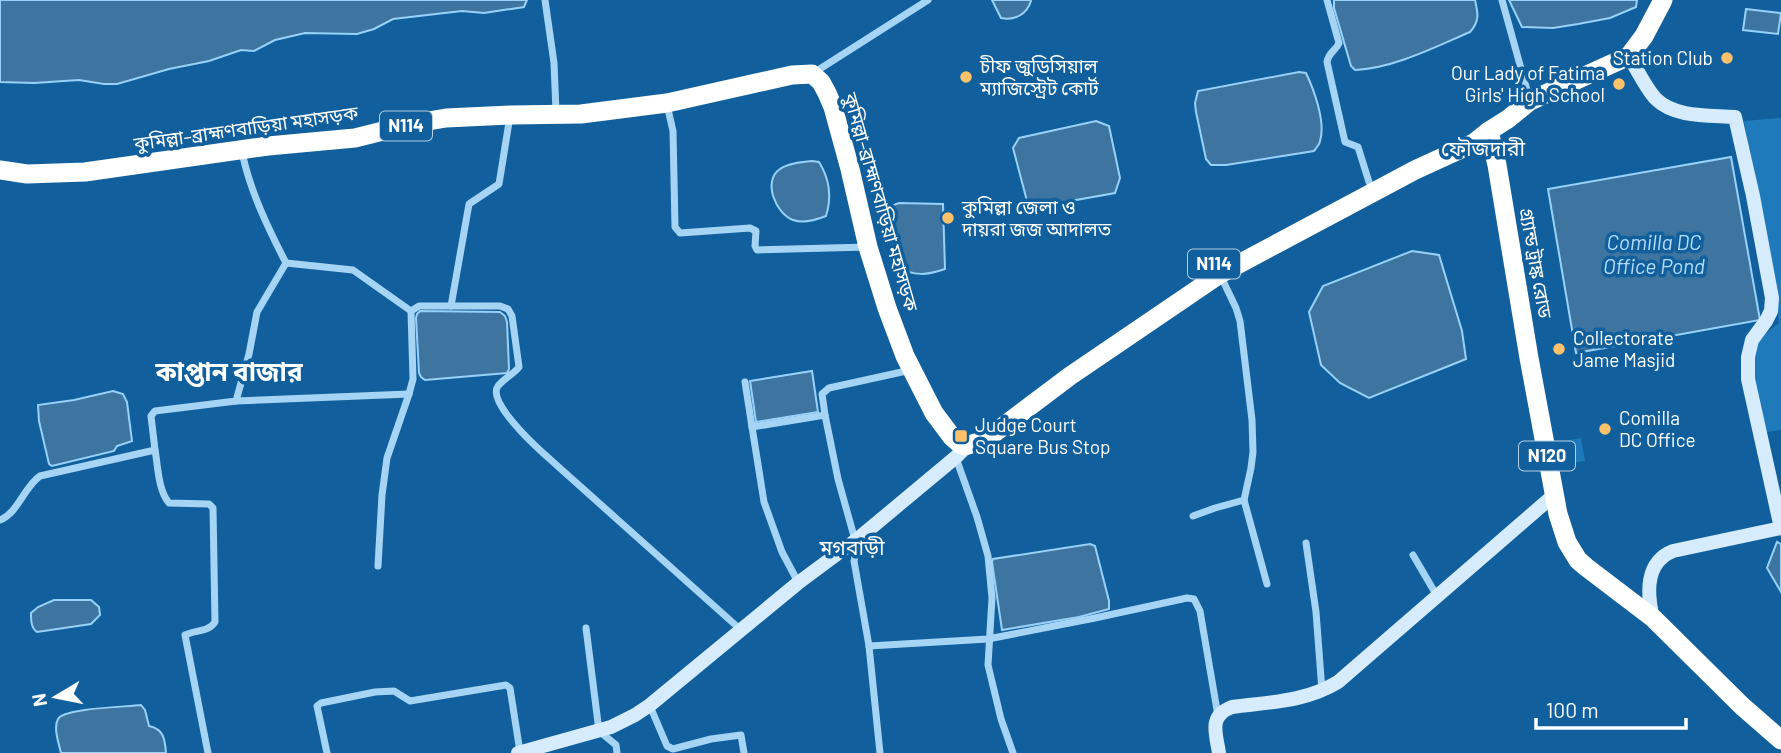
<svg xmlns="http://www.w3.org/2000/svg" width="1781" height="753" font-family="Barlow,'Noto Sans Bengali',sans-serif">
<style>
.green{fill:#1f7abb}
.water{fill:#3d75a0;stroke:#98d1f8;stroke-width:2}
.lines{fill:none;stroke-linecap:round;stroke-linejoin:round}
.street{stroke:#a6d4f5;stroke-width:7}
.secondary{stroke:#d6ecfd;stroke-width:14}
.highway{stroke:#fff;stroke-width:19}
.poi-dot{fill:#ffc16a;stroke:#11609d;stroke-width:2.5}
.labels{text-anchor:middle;stroke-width:7;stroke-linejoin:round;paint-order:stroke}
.shield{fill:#11609d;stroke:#b8cfe2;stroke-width:2}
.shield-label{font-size:18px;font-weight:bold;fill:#fff}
.poi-label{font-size:19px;fill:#fff;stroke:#11609d;text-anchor:start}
.street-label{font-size:19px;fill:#fff;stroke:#11609d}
.neighbourhood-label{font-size:21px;fill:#fff;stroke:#11609d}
.water-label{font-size:21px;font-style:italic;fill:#b3ddfb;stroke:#11609d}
.district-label{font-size:26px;font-weight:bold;fill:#fff;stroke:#11609d}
</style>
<rect width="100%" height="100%" fill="#11609d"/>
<!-- green -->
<g class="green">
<path d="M1781 118V430L1767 432C1761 407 1746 366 1758 342 1762 335 1773 328 1779 323L1763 220 1744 121Z"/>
<path d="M1581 438 1585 461 1562 464 1559 442Z"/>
</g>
<!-- water -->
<g class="water">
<path d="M0 0H527L524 7 484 13 462 11 393 19 374 29 357 34 305 33 275 40 254 51 241 50 209 61 169 69 117 84H104L79 80 34 83 0 82Z"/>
<path d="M992 0H1030L1031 1C1027 14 1015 21 1001 18Z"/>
<path d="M1334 0H1475C1478 13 1480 21 1470 32 1435 47 1394 68 1355 70L1351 66 1334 8Z"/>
<path d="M1509 0H1637L1636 7 1610 18 1578 24 1553 28 1522 27Z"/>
<path d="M1746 9 1781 13 1778 34 1743 30Z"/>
<path d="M1299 72 1306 73C1314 90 1326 122 1320 141 1320 144 1316 148 1314 151L1226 165H1211L1206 159 1196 112 1195 103 1198 91Z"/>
<path d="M1096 121 1109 126 1120 178 1115 193 1037 207 1027 201 1013 148 1019 138Z"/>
<path d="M1731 157 1760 320 1576 353 1548 189Z"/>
<path d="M812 161 819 162C829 178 832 197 826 216 816 220 804 224 793 220 776 214 762 181 780 169 788 163 802 162 812 161Z"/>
<path d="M899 203 943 204 945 269C928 275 913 277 898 266L887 212 891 206Z"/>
<path d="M1412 251 1439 255 1462 331 1466 359 1369 398 1340 383 1321 365 1309 312 1323 286Z"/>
<path d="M420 311 500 312 505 316 507 322 509 369 507 373 425 380 421 377 419 373 416 318 417 314Z"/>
<path d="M812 371 818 412 756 422 750 381Z"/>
<path d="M113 391 123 394 127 402 132 441 117 446 114 451 52 466 49 464 39 421 38 405 74 400Z"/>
<path d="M1777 542 1781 544V592L1767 568Z"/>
<path d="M1090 544 1095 546 1109 601V609L1079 617 1002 630 992 562 993 559Z"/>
<path d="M54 600H91L99 607 100 615 91 624 37 632C31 628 31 620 31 613L38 607Z"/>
<path d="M141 705 145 710 149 726C164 729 165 740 166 753H61C59 744 53 728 58 719 63 708 126 707 141 705Z"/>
</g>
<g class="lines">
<!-- street -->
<g class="street">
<path d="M545 0 554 63 556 111"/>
<path d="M1327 0 1339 43C1336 51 1329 51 1327 62L1345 142 1358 147 1369 182"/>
<path d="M1502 0 1530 101"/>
<path d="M815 72 928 0"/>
<path d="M667 105 673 131 675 227 680 233 750 228 756 231 755 246 757 250 868 247"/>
<path d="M286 263 353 270 411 311"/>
<path d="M451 306 469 204 499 184 510 116"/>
<path d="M411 311 419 306H500L508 309 512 316 519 367C514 374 504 378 498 386 487 401 532 443 543 453L741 630"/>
<path d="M745 382 752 427 825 415 822 394 829 388 911 370"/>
<path d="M236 401 409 394"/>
<path d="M825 415 838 479 855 540"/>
<path d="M752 427 764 502 782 552 798 582"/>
<path d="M155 450C158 466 158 490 169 503L209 504 213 508 215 622C209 632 195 630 185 635L208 753"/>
<path d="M956 458 977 517 988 556 992 598 988 665 1001 719 1013 753"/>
<path d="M1244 500 1267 584"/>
<path d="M1193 516 1215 508 1244 500 1251 468 1253 452 1252 420 1240 321 1236 308 1215 264"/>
<path d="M0 520C18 513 24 487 40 476L155 450 151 416 155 411 236 401 249 354 257 312 286 263C268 228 250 191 242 152"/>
<path d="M859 539 854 561 869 646 880 753"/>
<path d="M1306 543 1316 612 1322 691"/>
<path d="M1413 555 1437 596"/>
<path d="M378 566 382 495 387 458 409 394 413 379 411 311"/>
<path d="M586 628 599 731 616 745 617 753"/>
<path d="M869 646 988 639 1095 618 1187 598 1194 599 1200 611 1218 716"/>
<path d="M650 706 667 746 673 749 711 739 741 735 744 753"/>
<path d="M327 753 317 706 321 703 375 692 394 691 410 701 506 685 510 688 520 752"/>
</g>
<!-- secondary -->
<g class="secondary">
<path d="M1629 56C1636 68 1647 90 1656 99 1675 118 1710 115 1735 117L1753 196 1772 298 1771 311 1766 321 1752 340 1748 357V379L1781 528"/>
<path d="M1653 618C1647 594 1645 562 1673 551L1781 528"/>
<path d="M518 753 611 727 635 715 650 705 798 583 860 537 956 457 968 445"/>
<path d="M1219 753C1216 733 1208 716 1232 707 1270 702 1305 702 1338 682L1554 495"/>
</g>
<!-- highway -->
<g class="highway">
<path d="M1663 0 1644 36 1629 56 1530 101 1508 119 1489 131 1497 165 1529 358 1558 514 1567 542 1578 560 1586 567 1653 618 1742 706 1781 740"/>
<path d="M0 170 27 174 85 172 268 146 355 138 411 124 446 118 511 115 581 114 667 103 792 75 812 74 821 82 827 93 833 107 850 169 868 247 887 308 905 356 934 413 952 437 960 444 965 446 985 440 1070 376 1220 274 1415 170 1474 143 1489 131"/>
</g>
</g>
<!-- markers -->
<g class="poi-dot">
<circle cx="1727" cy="58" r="7"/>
<circle cx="966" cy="77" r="7"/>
<circle cx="1619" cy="84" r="7"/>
<circle cx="948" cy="218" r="7"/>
<circle cx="1559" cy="349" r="7"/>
<circle cx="1605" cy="429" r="7"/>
<rect x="954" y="429" width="14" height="14" rx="3.5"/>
</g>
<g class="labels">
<!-- shield labels -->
<g class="shield">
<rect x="380" y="111.5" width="52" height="29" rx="5"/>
<rect x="1188" y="249.5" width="52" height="29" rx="5"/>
<rect x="1519" y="441.5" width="56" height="29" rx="5"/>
</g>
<g class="shield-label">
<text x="406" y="132">N114</text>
<text x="1214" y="270">N114</text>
<text x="1547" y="462">N120</text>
</g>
<!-- poi labels -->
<g class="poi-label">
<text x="1713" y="65" text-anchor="end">Station Club</text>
<text x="980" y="73">চীফ জুডিসিয়াল<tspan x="980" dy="22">ম্যাজিস্ট্রেট কোর্ট</tspan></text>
<text x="1605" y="80" text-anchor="end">Our Lady of Fatima<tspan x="1605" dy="22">Girls' High School</tspan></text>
<text x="962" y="214">কুমিল্লা জেলা ও<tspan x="962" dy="22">দায়রা জজ আদালত</tspan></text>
<text x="1573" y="345">Collectorate<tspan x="1573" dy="22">Jame Masjid</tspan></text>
<text x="1619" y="425">Comilla<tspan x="1619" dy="22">DC Office</tspan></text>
<text x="975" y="432">Judge Court<tspan x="975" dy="22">Square Bus Stop</tspan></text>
</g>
<!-- street labels -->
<g class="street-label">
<text transform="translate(246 128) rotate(-8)" y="7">কুমিল্লা–ব্রাহ্মণবাড়িয়া মহাসড়ক</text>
<text transform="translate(881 202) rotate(74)" y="7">কুমিল্লা–ব্রাহ্মণবাড়িয়া মহাসড়ক</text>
<text transform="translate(1536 263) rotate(80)" y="7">গ্র্যান্ড ট্রাঙ্ক রোড</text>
</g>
<!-- neighbourhood labels -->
<g class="neighbourhood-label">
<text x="1483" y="156">ফৌজদারী</text>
<text x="852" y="555">মগবাড়ী</text>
</g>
<!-- water labels -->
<g class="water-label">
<text x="1654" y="250">Comilla DC<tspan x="1654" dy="24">Office Pond</tspan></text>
</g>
<!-- district labels -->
<g class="district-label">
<text x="229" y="381">কাপ্তান বাজার</text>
</g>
</g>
<!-- north arrow -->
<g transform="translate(56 697) rotate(260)" stroke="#11609d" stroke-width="5" paint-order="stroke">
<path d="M0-5L12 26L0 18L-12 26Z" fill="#ffffff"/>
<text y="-10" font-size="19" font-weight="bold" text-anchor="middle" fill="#ffffff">N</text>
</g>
<!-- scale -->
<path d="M1536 718v10h150v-10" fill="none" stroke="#ffffff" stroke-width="3.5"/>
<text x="1546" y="718" font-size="21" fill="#ffffff" stroke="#11609d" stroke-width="5" paint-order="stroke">100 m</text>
</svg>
